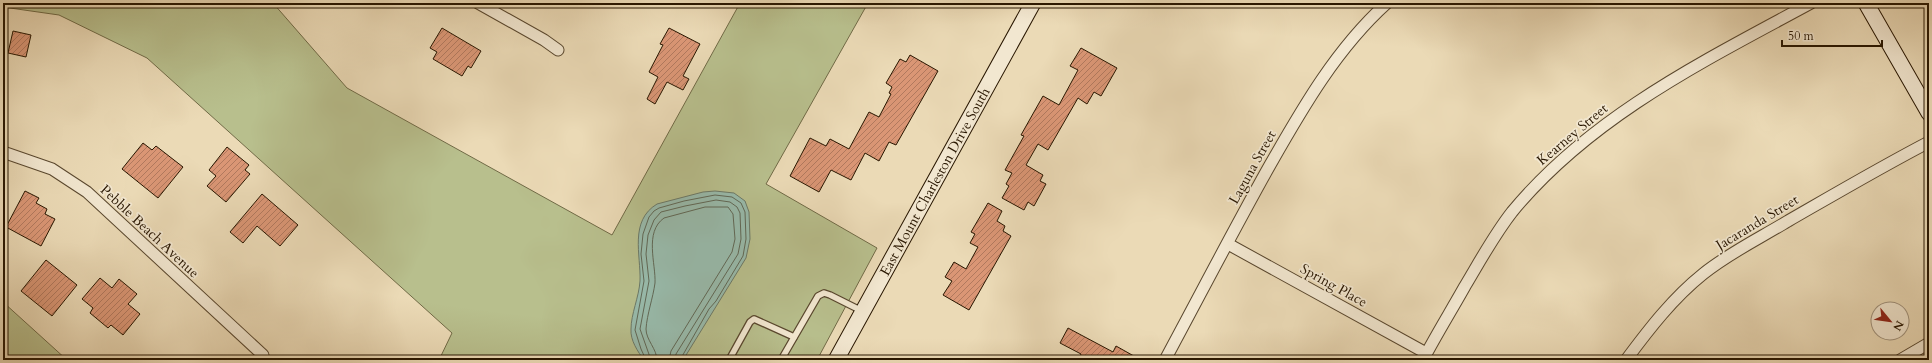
<svg xmlns="http://www.w3.org/2000/svg" width="1932" height="363" font-family="Cardo,serif">
<style>
.grass{fill:#b8bf8d;stroke:#706a46}
.water{fill:#98bbac;stroke:#6b7967}
.lines{fill:none;stroke-linecap:round;stroke-linejoin:round}
.shore{stroke:#606856;stroke-width:1}
.building{fill:url(#building-hatch);stroke:#281600}
.lane-casing{stroke:#59472e;stroke-width:8}
.street-casing{stroke:#59472e;stroke-width:13}
.secondary-casing{stroke:#281600;stroke-width:17}
.lane{stroke:#f2e7d0;stroke-width:5.5}
.street{stroke:#f2e7d0;stroke-width:11}
.secondary{stroke:#f2e7d0;stroke-width:15}
.labels{text-anchor:middle;stroke-width:3.5;stroke-linejoin:round;paint-order:stroke}
.street-label{font-size:14px;fill:#281600;stroke:#f2e7d0}
</style>
<defs>
<pattern id="building-hatch" width="6" height="6" patternUnits="userSpaceOnUse"><rect width="6" height="6" fill="#da9675"/><path d="M-1 1l2-2M0 6l6-6M5 7l2-2" fill="none" stroke="#b1795e"/></pattern>
</defs>
<rect width="100%" height="100%" fill="#ebdab6"/>
<filter id="stains"><feTurbulence type="fractalNoise" baseFrequency=".005" numOctaves="4"/><feColorMatrix values="0 0 0 0 .2 0 0 0 0 .09 0 0 0 0 .02 0 0 0 .5 -.17"/></filter>
<radialGradient id="worn" r=".72"><stop offset=".6" stop-color="#630" stop-opacity="0"/><stop offset="1" stop-color="#630" stop-opacity=".3"/></radialGradient>
<!-- grass -->
<g class="grass">
<path d="M3 3H273L347 88 612 235 740 3H868L766 184 877 248 817 360H439L452 333 147 58 59 15 3 7Z"/>
<path d="M3 302 67 360H3Z"/>
</g>
<!-- water -->
<path class="water" d="M715 191 734 193 745 201 749 212 750 239 746 258 683 360H644C638 352 630 340 631 329 631 314 639 297 640 281 641 255 629 221 657 204L703 192Z"/>
<g class="lines">
<!-- shore -->
<g class="shore">
<path d="M646 360 641 349 635 330 644 281 641 254 643 234 649 217 654 211 659 208 684 201 715 195 732 197 741 203 745 212 746 239 743 256 716 301 709 309 680 360"/>
<path d="M651 360 640 329 649 281 646 254 648 235 654 220 661 212 685 206 716 200 730 202 737 207 740 213 741 239 738 254 676 354 675 360"/>
<path d="M657 360C657 349 646 340 646 329 647 314 653 298 655 283 656 264 644 232 664 218L705 207H728L733 214 735 239 732 252 671 351 669 360"/>
</g>
</g>
<!-- building -->
<g class="building">
<path d="M442 28 481 51 471 68 468 66 462 76 433 59 437 52 430 48Z"/>
<path d="M669 28 700 44 683 76 689 79 683 90 667 82 655 104 647 99 658 77 649 72 663 45 660 44Z"/>
<path d="M13 31 31 35 26 57 8 53Z"/>
<path d="M1081 48 1117 68 1101 96 1094 92 1087 104 1078 98 1048 150 1038 144 1026 165 1043 175 1040 181 1046 184 1034 206 1028 202 1024 210 1002 198 1009 186 1006 184 1012 173 1005 170 1024 136 1021 135 1043 96 1059 105 1078 70 1070 66Z"/>
<path d="M910 55 938 71 896 145 889 142 879 161 865 153 851 180 831 170 819 192 790 176 810 138 826 146 830 139 849 149 869 112 879 117 891 94 889 93 892 87 886 83 900 59 906 62Z"/>
<path d="M143 143 152 150 156 146 183 167 158 198 122 169Z"/>
<path d="M227 147 249 165 245 170 250 174 226 202 207 186 216 176 209 170Z"/>
<path d="M25 191 39 198 36 203 47 209 45 214 55 219 41 246 6 227Z"/>
<path d="M262 194 298 225 280 246 257 226 243 243 230 232Z"/>
<path d="M988 203 1002 211 997 221 1005 226 1003 231 1011 236 969 310 943 295 952 281 945 277 954 262 966 269 978 247 970 243 975 234 971 232Z"/>
<path d="M46 260 77 285 52 316 21 291Z"/>
<path d="M100 278 112 288 119 279 137 294 128 304 140 314 123 335 111 325 108 328 90 313 93 308 82 299Z"/>
<path d="M1068 328 1113 352 1116 346 1141 360H1078L1081 354 1060 343Z"/>
</g>
<g class="lines">
<!-- lane casing -->
<g class="lane-casing">
<g id="lane">
<path d="M729 360 750 322 754 319 794 337"/>
<path d="M781 360 818 296 824 293 830 295 862 311"/>
</g>
</g>
<!-- street casing -->
<g class="street-casing">
<g id="street">
<path d="M478 3 544 40 558 50"/>
<path d="M3 152 52 169 87 192 263 355"/>
<path d="M1228 244 1426 353"/>
<path d="M1165 360C1200 295 1234 229 1270 165 1303 107 1337 48 1387 3"/>
<path d="M1423 360C1436 335 1451 311 1465 286 1480 261 1494 235 1512 212 1591 116 1704 61 1811 3"/>
<path d="M1626 360C1649 329 1673 298 1703 274 1729 253 1760 238 1788 221 1835 194 1881 167 1929 142"/>
<path d="M1900 360 1929 343"/>
</g>
</g>
<!-- secondary casing -->
<g class="secondary-casing">
<g id="secondary">
<path d="M1866 3 1929 113"/>
<path id="s1" d="M836 360 1033 3"/>
</g>
</g>
<!-- lane -->
<use href="#lane" class="lane"/>
<!-- street -->
<use href="#street" class="street"/>
<!-- secondary -->
<use href="#secondary" class="secondary"/>
</g>
<g class="labels">
<!-- street labels -->
<g class="street-label">
<text transform="translate(1572 134) rotate(-40)" y="5">Kearney Street</text>
<text transform="translate(1252 167) rotate(-61)" y="5">Laguna Street</text>
<text dy="5" stroke="none"><textPath href="#s1" startOffset="204">East Mount Charleston Drive South</textPath></text>
<text transform="translate(1757 222) rotate(-31)" y="5">Jacaranda Street</text>
<text transform="translate(150 231) rotate(43)" y="5">Pebble Beach Avenue</text>
<text transform="translate(1334 285) rotate(29)" y="5">Spring Place</text>
</g>
</g>
<!-- margin -->
<rect width="1932" height="363" fill="none" stroke="#ebdab6" stroke-width="16"/>
<rect x="4" y="4" width="1924" height="355" fill="none" stroke="#281600" stroke-width="2"/>
<rect x="8" y="8" width="1916" height="347" fill="none" stroke="#281600"/>
<!-- north arrow -->
<g transform="translate(1890 321) rotate(119)"><circle r="19" fill="#f2e7d0" stroke="#a1937d"/>
<path d="M0-3L7 15L0 10L-7 15Z" fill="#8f2418"/>
<text y="-6" font-size="11" font-weight="bold" text-anchor="middle" fill="#281600">N</text>
</g>
<!-- scale -->
<path d="M1782 40v6h100v-6" fill="none" stroke="#281600" stroke-width="2"/>
<text x="1788" y="40" font-size="12" fill="#281600" stroke="#f2e7d0" stroke-width="3" paint-order="stroke">50 m</text>
<rect width="100%" height="100%" filter="url(#stains)"/>
<rect width="100%" height="100%" fill="url(#worn)"/>
</svg>
